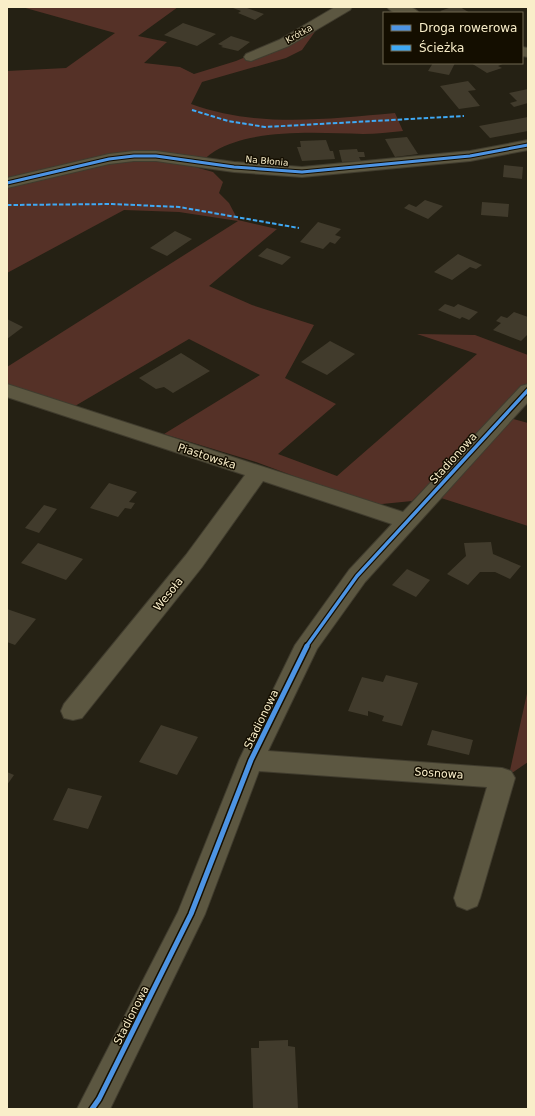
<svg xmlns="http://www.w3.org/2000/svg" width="535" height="1116" font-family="'DejaVu Sans',sans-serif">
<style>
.green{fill:#553127}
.building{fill:#413b2c}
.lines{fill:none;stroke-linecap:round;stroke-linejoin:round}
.street-casing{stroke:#403c2e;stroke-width:2}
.street{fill:#5c5741;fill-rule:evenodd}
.quiet{stroke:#3fa9f5;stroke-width:2;stroke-dasharray:4.5 2;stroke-linecap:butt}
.cycleway-far2-casing{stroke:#140e00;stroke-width:5}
.cycleway-far1-casing{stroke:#140e00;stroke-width:6}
.cycleway-casing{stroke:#140e00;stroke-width:8}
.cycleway-far2{stroke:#4d94e3;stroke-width:3}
.cycleway-far1{stroke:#4d94e3;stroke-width:3.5}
.cycleway{stroke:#4d94e3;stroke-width:5}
.labels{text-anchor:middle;stroke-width:3;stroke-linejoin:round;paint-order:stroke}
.far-street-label{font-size:9px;fill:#f9eec9;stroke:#140e00}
.street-label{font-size:11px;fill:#f9eec9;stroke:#140e00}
</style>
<rect width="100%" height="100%" fill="#252114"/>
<!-- green -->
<g class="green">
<path d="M22 7H178L138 36 167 42 144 63 180 67 194 74 236 61 319 26 302 50 286 58 202 82 191 104C257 128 327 119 395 113L403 131C390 132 376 134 363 134 319 133 254 128 215 151 208 155 202 162 195 167L213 172 223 182 219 193 229 203 238 220 277 229 209 286 252 305 314 325 285 378 336 404 278 454 337 476 477 354 417 334 475 335 528 355V383L412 501 372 505 256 462 164 434 260 375 189 339 75 406 7 385V367L238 221 179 212 124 210 7 273V71L66 68 115 33Z"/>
<path d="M502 416 528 423V526L438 497Z"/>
<path d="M528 689V762L509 775Z"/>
</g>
<!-- building -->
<g class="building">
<path d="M236 7 247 8 264 14 255 20 238 13 241 11 233 8Z"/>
<path d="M452 7H460L470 13H443L440 11Z"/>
<path d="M183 23 216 34 197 46 164 35Z"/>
<path d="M231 36 250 42 238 51 221 47 223 46 218 44Z"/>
<path d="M433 63H455L449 75 428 71Z"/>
<path d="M471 63H505L498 66 502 68 487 73Z"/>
<path d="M468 81 476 90 468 91 480 106 459 109 440 86Z"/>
<path d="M528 89V103L514 107 510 103 517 101 509 93Z"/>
<path d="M528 117V131L490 138 479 126Z"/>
<path d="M407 137 418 154 395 157 385 139Z"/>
<path d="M326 140 330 151H333L335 159 302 161 297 147H301L300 141Z"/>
<path d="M357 149 358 152H364L365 157H359L361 161 342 162 339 150Z"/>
<path d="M504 165 523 167 522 179 503 177Z"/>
<path d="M425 200 443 206 428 219 404 208 409 204 416 207Z"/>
<path d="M482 202 509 204 508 217 481 215Z"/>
<path d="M318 222 341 229 335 235 341 237 335 244 330 242 323 249 300 242Z"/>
<path d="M175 231 192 239 167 256 150 248Z"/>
<path d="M267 248 291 257 282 265 258 256Z"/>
<path d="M458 254 482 265 476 269 470 267 452 280 434 272Z"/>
<path d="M445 304 454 307 458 304 478 312 469 320 462 317 460 319 438 310Z"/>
<path d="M514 312 528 317V334L521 341 493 330 501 323 496 321 501 316 507 318Z"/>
<path d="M7 319 23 327 7 339Z"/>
<path d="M330 341 355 354 327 375 301 362Z"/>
<path d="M181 353 210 371 173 393 164 387 156 389 139 378Z"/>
<path d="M109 483 137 492 129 502 135 503 131 509 125 508 118 517 90 508Z"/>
<path d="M44 505 57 509 39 533 25 528Z"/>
<path d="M491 542 493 554 521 566 510 579 495 572H480L468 585 447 574 466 556 464 543Z"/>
<path d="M38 543 83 559 66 580 21 563Z"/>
<path d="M407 569 430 580 416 597 392 585Z"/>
<path d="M7 609 36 619 15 645 7 642Z"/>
<path d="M386 675 418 683 402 726 382 721 384 716 368 711V716L348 711 362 677 383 682Z"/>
<path d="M161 725 198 737 177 775 139 762Z"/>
<path d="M432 730 473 740 469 755 427 745Z"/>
<path d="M7 772 14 775 7 785Z"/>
<path d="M68 788 102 796 88 829 53 820Z"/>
<path d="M288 1040V1046L295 1047 298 1109H253L251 1048H259V1041Z"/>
</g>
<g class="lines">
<!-- street casing -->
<g class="street-casing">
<g id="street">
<path d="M335 7H352L350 10 289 46 251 61 246 60 244 57 246 54 279 40Z"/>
<path d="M387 7C397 7 413 4 419 13 409 13 393 16 387 7Z"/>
<path d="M522 47 528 48V57L522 56Z"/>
<path d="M528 140V150L470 161 302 177 234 172 156 161H134L109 164 7 188V178L109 154 134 151H156L234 162 302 167 470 151Z"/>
<path d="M7 384 403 512 521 386 528 384V402L365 582 317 649 268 751 502 768 511 771 515 778 480 898 477 906 467 910 457 906 454 898 487 787 259 771 205 914 110 1109H77L178 912 239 760 295 645 349 570 392 524 263 481 202 567 82 718 73 720 64 718 61 711 64 704 186 555 245 475 7 397Z"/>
</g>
</g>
<!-- street -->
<use href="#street" class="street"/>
<!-- quiet -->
<g class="quiet">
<path d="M192 110 228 121 265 127 464 116"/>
<path d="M7 205 112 204 179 207 299 228"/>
</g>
<!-- cycleway-far2 casing -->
<g class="cycleway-far2-casing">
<path id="cycleway-far2" d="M7 183 109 159 134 156H156L234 167 302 172 470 156 528 145"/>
</g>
<!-- cycleway-far1 casing -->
<g class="cycleway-far1-casing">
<path id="cycleway-far1" d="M306 647 357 576 528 390"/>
</g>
<!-- cycleway casing -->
<g class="cycleway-casing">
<path id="cycleway" d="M92 1109 99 1099 191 914 251 760 307 646"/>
</g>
<!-- cycleway-far2 -->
<use href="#cycleway-far2" class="cycleway-far2"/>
<!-- cycleway-far1 -->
<use href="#cycleway-far1" class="cycleway-far1"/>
<!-- cycleway -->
<use href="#cycleway" class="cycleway"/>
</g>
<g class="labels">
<!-- far-street labels -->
<g class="far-street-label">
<text transform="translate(299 34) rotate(-29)" y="3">Krótka</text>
<text transform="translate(267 161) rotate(5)" y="3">Na Błonia</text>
</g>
<!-- street labels -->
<g class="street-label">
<text transform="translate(207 456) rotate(18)" y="4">Piastowska</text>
<text transform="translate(453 458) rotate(-48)" y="4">Stadionowa</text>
<text transform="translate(168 594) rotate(-51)" y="4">Wesoła</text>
<text transform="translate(261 719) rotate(-64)" y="4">Stadionowa</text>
<text transform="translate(439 773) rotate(4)" y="4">Sosnowa</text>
<text transform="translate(131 1015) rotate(-63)" y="4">Stadionowa</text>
</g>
</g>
<!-- border -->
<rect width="535" height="1116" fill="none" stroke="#f9eec9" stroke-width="16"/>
<!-- legend -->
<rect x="383" y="12" width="140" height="52" fill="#140e00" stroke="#706850"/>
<rect x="391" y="25" width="20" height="6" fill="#4d94e3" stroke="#706850"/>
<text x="419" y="32" font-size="12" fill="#f9eec9">Droga rowerowa</text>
<rect x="391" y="45" width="20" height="6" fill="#3fa9f5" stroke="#706850"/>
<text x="419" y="52" font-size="12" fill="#f9eec9">Ścieżka</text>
</svg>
